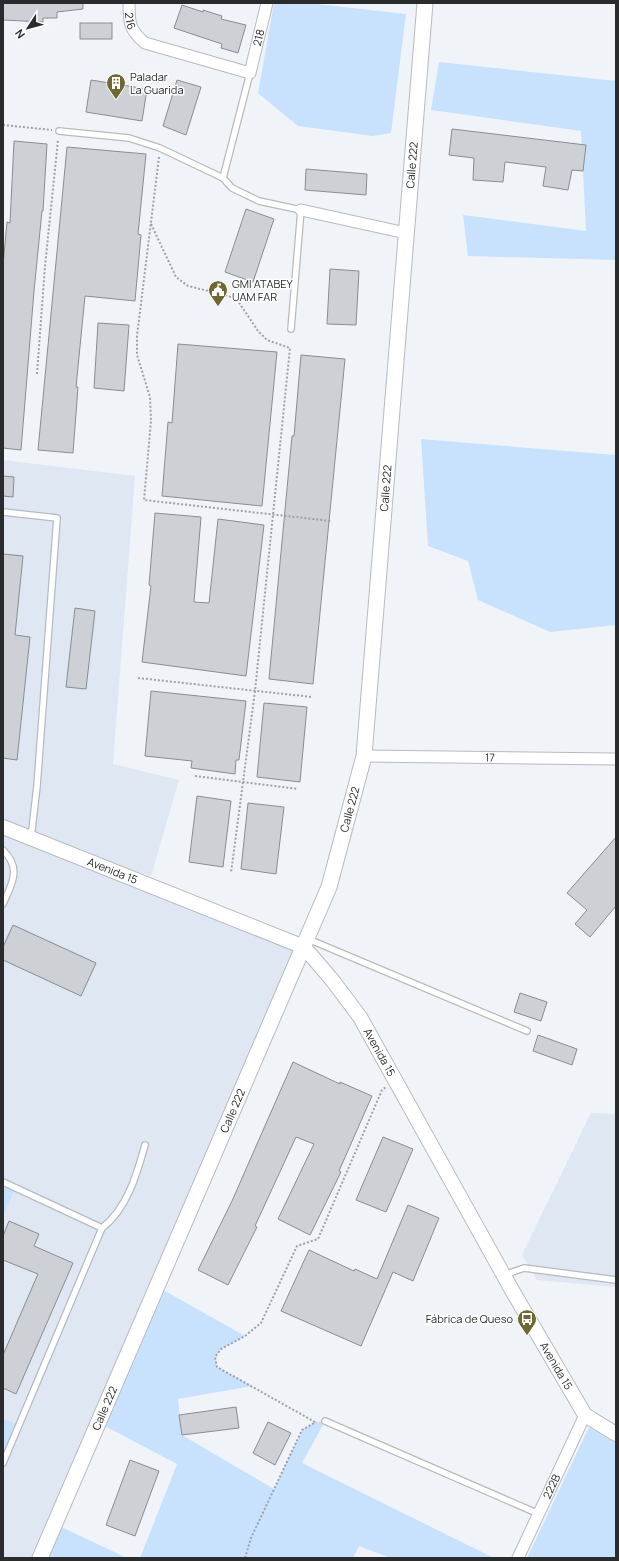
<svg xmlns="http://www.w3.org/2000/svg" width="619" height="1561" font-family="Manrope,sans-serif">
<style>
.built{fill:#dee7f2}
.green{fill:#c8e2fe}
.building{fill:#cdd1d5;stroke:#898d91}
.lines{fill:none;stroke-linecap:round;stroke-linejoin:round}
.service-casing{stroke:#b7bbc0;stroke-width:8}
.minor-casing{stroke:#b7bbc0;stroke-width:13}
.tertiary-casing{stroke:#b7bbc0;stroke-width:16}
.secondary-casing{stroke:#b7bbc0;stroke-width:17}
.path{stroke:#9ea1a4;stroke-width:2;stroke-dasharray:2 2;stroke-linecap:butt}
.service{stroke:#fff;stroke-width:5.5}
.minor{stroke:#fff;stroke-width:11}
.tertiary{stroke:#fff;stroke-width:14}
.secondary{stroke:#fff;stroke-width:15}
.labels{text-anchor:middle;stroke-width:3;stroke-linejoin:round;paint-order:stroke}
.street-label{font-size:11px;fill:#292b2c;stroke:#fff}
.poi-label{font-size:11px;fill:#292b2c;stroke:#fff;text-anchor:start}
</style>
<rect width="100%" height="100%" fill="#f0f4f9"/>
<!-- built -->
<g class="built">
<path d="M3 460 135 476 113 764 179 780 151 876 38 841 304 947 40 1558H3V835L29 845 31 839 3 827Z"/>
<path d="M591 1113 616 1114V1287L537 1280 522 1255Z"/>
</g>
<!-- green -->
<g class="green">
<path d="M274 3H308L406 14 391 133 373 136 298 126 258 93Z"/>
<path d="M439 62 616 81V260L468 256 463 215 586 231 581 131 431 110Z"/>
<path d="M421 439 616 455V625L550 632 478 600 468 561 428 546Z"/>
<path d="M3 1182 16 1187 3 1216Z"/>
<path d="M158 1287 245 1336 221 1349 215 1357 217 1367 252 1386 178 1399 182 1435 274 1489 302 1430 315 1422 325 1421 302 1463 494 1558H390L359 1546 353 1558H140L177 1464 99 1423Z"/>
<path d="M3 1419 19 1425 3 1462Z"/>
<path d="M589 1427 616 1443V1558H527Z"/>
<path d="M55 1524 127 1558H40Z"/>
</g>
<!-- building -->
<g class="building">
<path d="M3 3H83V9L57 12V18H43V22L3 20Z"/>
<path d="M182 5 203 12V10L222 16 221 19 246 25 238 53 221 48 222 44 174 28Z"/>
<rect x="80" y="23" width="32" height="16"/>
<path d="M91 80 147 89 142 121 86 112Z"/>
<path d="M177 80 201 87 186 135 163 126Z"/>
<path d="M452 129 586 145 583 171 572 170 568 190 543 186 546 167 505 162 503 182 473 180 474 158 449 155Z"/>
<path d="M14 141 47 144 43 211H42L34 291 21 450 3 448V265L7 222 10 223Z"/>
<path d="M67 147 146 154 138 234 141 235 135 301 85 296 76 387H78L73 453 38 450Z"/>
<path d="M306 169 367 174 366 195 305 190Z"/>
<path d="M246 209 274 219 253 282 225 272Z"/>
<path d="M330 269 359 271 356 325 327 324Z"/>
<path d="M98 323 129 325 124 391 94 388Z"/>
<path d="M178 344 277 352 262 506 162 496 168 422 172 423Z"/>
<path d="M301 355 345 359 313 684 269 679 292 436H294Z"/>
<path d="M3 476 14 477 13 497 3 496Z"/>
<path d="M155 513 201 517 194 602 209 603 218 519 264 525 246 676 142 662 151 586 149 585Z"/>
<path d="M3 554 23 556 15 635 30 637 17 760 3 758Z"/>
<path d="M75 608 95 611 86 689 66 687Z"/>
<path d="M151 691 246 701 239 760H236L235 774 191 768 192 761 145 756Z"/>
<path d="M264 703 307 707 300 782 257 777Z"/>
<path d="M197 796 231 801 223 867 189 862Z"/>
<path d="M248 803 284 807 276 874 241 869Z"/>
<path d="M616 837V906L590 937 575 924 587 910 567 893Z"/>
<path d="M13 925 96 963 81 996 3 960V947Z"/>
<path d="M520 993 547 1002 541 1021 514 1012Z"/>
<path d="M538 1035 577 1049 572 1065 533 1051Z"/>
<path d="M293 1062 340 1084V1082L372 1096 339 1171 341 1172 310 1235 278 1219 314 1144 296 1137 255 1226 257 1227 228 1285 198 1270 232 1201Z"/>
<path d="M383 1137 413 1149 386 1212 356 1200Z"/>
<path d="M408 1205 439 1218 413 1281 393 1272 361 1346 281 1311 309 1250 354 1271 355 1269 377 1279Z"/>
<path d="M9 1221 39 1234 34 1246 73 1263 16 1394 3 1388V1355L38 1274 3 1260V1236Z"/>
<path d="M236 1407 239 1428 182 1435 179 1415Z"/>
<path d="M268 1422 291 1433 275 1465 253 1453Z"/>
<path d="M130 1460 159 1471 135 1536 106 1525Z"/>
</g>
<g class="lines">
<!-- service casing -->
<g class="service-casing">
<g id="service">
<path d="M59 131 129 138 160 148 223 178 232 188 259 201 301 210 291 329"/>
<path d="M223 178 250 73"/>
<path d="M3 512 57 518 37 786 31 838"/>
<path d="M3 850C22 869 12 883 3 904"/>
<path d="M308 939 527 1031"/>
<path d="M3 1182 102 1228C127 1209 137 1174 145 1145"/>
<path d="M504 1275 524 1268 616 1280"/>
<path d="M325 1421 539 1514"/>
<path d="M3 1463 102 1228"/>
</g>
</g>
<!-- minor casing -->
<g class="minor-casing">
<g id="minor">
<path id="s1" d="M129 3C129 22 129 30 145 43L250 73 267 3"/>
<path d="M301 210 406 233"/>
<path id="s2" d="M364 756 616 759"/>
<path id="s3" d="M518 1558 585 1415"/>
</g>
</g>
<!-- tertiary casing -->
<g class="tertiary-casing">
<g id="tertiary">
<path id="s4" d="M3 827 304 947 333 981 360 1017 513 1292 585 1415 616 1434"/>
</g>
</g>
<!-- secondary casing -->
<g class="secondary-casing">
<g id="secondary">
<path id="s5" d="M40 1558 329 887 364 756 425 3"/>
</g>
</g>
<!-- path -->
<g class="path">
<path d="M3 125 52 130"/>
<path d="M159 157 137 336V355L150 397 151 421 144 500 331 521"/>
<path d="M151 224 176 277 188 286 229 296 238 301 258 331 267 340 290 348 255 691 231 873"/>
<path d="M37 374 45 266 58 140"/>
<path d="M138 678 312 697"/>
<path d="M195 776 298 789"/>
<path d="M315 1422 217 1367 215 1357 221 1349 245 1336 261 1323 297 1246 318 1239 382 1090 386 1087"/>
<path d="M245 1558 251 1538 302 1430 316 1422"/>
</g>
<!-- service -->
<use href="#service" class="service"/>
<!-- minor -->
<use href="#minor" class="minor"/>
<!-- tertiary -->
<use href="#tertiary" class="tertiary"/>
<!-- secondary -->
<use href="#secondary" class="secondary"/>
</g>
<!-- icons -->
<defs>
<g id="building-pin" transform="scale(1)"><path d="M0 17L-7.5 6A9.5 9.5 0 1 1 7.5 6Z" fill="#706834" stroke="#fff"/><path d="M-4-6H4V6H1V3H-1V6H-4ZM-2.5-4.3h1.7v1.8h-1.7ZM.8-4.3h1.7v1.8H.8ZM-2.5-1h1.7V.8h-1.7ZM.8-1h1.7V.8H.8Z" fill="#fff"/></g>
<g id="civic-pin" transform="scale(1)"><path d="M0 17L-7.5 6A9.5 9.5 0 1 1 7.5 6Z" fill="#706834" stroke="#fff"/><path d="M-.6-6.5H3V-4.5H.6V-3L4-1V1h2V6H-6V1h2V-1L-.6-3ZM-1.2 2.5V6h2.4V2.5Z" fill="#fff"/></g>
<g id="bus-pin" transform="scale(1)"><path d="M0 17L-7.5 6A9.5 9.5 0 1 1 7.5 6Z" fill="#706834" stroke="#fff"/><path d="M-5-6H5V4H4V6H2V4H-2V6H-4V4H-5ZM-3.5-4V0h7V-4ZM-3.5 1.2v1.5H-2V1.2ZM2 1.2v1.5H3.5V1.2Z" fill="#fff"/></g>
</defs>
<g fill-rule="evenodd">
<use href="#building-pin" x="116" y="83"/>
<use href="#civic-pin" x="218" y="290"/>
<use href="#bus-pin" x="527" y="1319"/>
</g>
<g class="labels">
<!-- street labels -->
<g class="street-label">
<text dy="4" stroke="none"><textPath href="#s1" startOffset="18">216</textPath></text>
<text dy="4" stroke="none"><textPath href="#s1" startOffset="191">218</textPath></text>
<text dy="4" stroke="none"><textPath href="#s5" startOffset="1459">Calle 222</textPath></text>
<text dy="4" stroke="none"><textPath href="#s5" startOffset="1135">Calle 222</textPath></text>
<text dy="4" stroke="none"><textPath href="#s2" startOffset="126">17</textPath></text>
<text dy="4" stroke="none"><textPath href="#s5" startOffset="811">Calle 222</textPath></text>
<text dy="4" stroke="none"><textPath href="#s4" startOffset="118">Avenida 15</textPath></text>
<text dy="4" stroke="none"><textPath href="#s4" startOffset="454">Avenida 15</textPath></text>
<text dy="4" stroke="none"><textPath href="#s5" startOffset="487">Calle 222</textPath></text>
<text dy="4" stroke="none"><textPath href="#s4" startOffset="814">Avenida 15</textPath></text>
<text dy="4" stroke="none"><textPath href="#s5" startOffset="163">Calle 222</textPath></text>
<text dy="4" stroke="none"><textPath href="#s3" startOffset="79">222B</textPath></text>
</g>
<!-- poi labels -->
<g class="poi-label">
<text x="130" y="81">Paladar<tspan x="130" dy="13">La Guarida</tspan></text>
<text x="232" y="288">GMI ATABEY<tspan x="232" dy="13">UAM FAR</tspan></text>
<text x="513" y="1323" text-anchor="end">Fábrica de Queso</text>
</g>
</g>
<!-- border -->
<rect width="619" height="1561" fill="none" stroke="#292b2c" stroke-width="8"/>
<!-- north arrow -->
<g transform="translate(28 28) rotate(234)" stroke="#ffffff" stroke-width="3" paint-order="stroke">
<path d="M0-3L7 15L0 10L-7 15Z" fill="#292b2c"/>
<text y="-6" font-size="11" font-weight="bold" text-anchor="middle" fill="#292b2c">N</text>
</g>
</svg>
